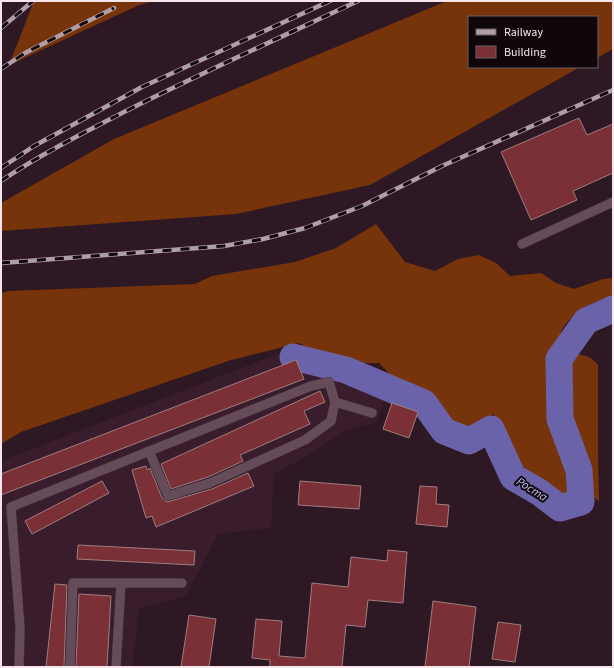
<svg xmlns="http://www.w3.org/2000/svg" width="614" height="668" font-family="'Source Sans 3',sans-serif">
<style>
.built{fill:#3a1d2d}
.forest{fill:#77340b}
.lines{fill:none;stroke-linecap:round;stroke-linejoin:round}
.river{stroke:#6b63a9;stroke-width:27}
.building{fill:#7b2f36;stroke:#9e7e7f}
.service-casing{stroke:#46363e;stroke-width:10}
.service{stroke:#664c59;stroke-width:9}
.rail-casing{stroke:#b09ea7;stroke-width:4.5}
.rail{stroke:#10070b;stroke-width:3;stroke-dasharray:9;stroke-linecap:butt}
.labels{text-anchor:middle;stroke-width:4;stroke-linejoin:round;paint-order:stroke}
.water-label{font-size:12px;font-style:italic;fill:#c6c3fe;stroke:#10070b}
</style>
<rect width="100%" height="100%" fill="#2e1824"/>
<!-- built -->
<path class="built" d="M299 346 385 397 377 422 344 431 314 452 274 474 271 528 218 534 186 596 139 609 132 667H1V461Z"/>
<!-- forest -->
<g class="forest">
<path d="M34 1H153L137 6 9 65Z"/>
<path d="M447 1H613V49L597 58V17H469V67H580L370 185 236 214 1 231V203L114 139Z"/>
<path d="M376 224 405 262 435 271 458 259 479 255 496 263 510 276 541 273 556 283 574 289 603 279 613 278V297C605 299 596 301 589 305 577 311 551 332 563 347 571 355 584 353 592 359 594 360 596 363 598 365V452L599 501 567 481 570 497 549 487 522 466 493 414 469 431 447 419 435 401 405 390 379 363H335L299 343 231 360 21 432 1 444V293L8 291 195 284 212 276 295 262 336 248Z"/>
</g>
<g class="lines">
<!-- river -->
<path class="river" d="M293 357 346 370 424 403 444 431 469 441 491 429 513 477 539 492 560 508 581 502 579 470 560 419 559 359 586 321 613 309"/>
</g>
<!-- building -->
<g class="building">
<path d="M579 118 587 135 613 124V173L573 191 577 200 531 220 501 152Z"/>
<path d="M296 360 304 379 1 495V474Z"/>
<path d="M320 391 325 402 304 411 310 424 240 455 243 461 208 477 171 489 161 464Z"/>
<path d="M392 403 418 412 409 438 383 429Z"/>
<path d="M146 466 147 470 150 468 162 498 167 502 212 489 248 473 254 486 156 527 152 516 146 518 132 470Z"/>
<path d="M102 481 109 493 32 534 25 521Z"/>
<path d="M300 481 361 486 359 509 298 505Z"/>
<path d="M420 486 437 487 436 504 449 505 447 527 416 524Z"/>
<path d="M78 545 195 551 194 565 77 559Z"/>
<path d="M388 550 407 552 403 603 368 600 365 627 346 625 342 667H270V660L252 658 256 619 282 621 279 656 305 658 312 583 348 587 351 557 387 561Z"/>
<path d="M55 584 67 585 64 667H46Z"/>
<path d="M79 594 111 596 107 667H76Z"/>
<path d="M433 601 476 607 469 667H425Z"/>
<path d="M189 615 216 619 209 667H181Z"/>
<path d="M498 622 521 625 515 662 492 659Z"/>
</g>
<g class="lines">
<!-- service casing -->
<g class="service-casing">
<g id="service">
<path d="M522 244 613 202"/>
<path d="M149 451 168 496 210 483 305 440 331 421 335 402"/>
<path d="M19 667 20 628 11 507 311 386 329 382 335 402 372 413"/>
<path d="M70 667 73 583H182"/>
<path d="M116 667 121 583"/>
</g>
</g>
<!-- service -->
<use href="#service" class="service"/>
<!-- rail casing -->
<g class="rail-casing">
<g id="rail">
<path d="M1 28 33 1"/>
<path d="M1 69 25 53 114 8"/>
<path d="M1 168 34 146 142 87 330 1"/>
<path d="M1 181C41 154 85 132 128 110 204 72 281 37 358 1"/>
<path d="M1 263 224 246 263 239 305 228 362 206 442 166 613 90"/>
</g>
</g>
<!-- rail -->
<use href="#rail" class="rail"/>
</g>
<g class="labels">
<!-- water labels -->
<g class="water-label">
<text transform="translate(532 489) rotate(32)" y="4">Роста</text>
</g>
</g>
<!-- border -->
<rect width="614" height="668" fill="none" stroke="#f5e5ed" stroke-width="4"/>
<!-- legend -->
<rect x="468" y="16" width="130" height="52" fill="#10070b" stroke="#6c6065"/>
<rect x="476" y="29" width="20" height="6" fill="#b09ea7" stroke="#6c6065"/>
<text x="504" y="36" font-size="12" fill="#f5e5ed">Railway</text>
<rect x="476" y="46" width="20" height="12" fill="#7b2f36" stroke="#6c6065"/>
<text x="504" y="56" font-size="12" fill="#f5e5ed">Building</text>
</svg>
